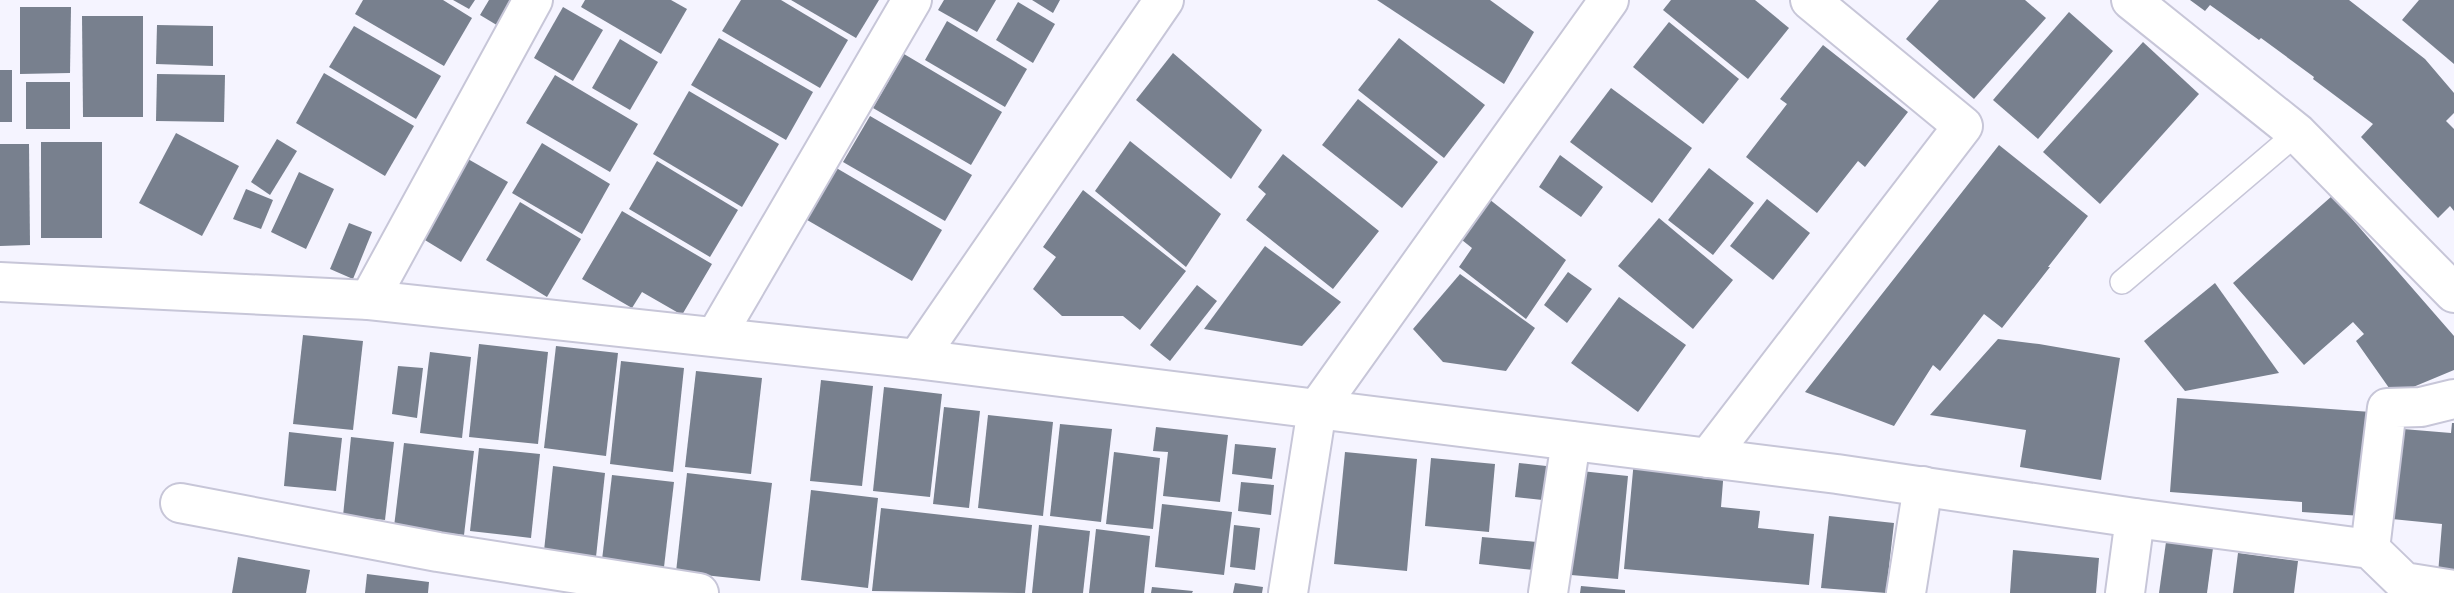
<svg xmlns="http://www.w3.org/2000/svg" width="2454" height="593" font-family="Quicksand,sans-serif">
<style>
.building{fill:#78808e}
.lines{fill:none;stroke-linecap:round;stroke-linejoin:round}
.lane-casing{stroke:#c7c6d8;stroke-width:26}
.street-casing{stroke:#c7c6d8;stroke-width:42}
.lane{stroke:#fff;stroke-width:23}
.street{stroke:#fff;stroke-width:38}
</style>
<rect width="100%" height="100%" fill="#f5f4ff"/>
<!-- building -->
<g class="building">
<path d="M363 0H443L472 18 444 66 355 14Z"/>
<path d="M453 0H475L469 9Z"/>
<path d="M489 0H522L505 30 480 15Z"/>
<path d="M585 0H671L687 9 661 54 581 7Z"/>
<path d="M741 0H781L848 40 820 88 722 31Z"/>
<path d="M791 0H879L856 38Z"/>
<path d="M944 0H996L977 32 938 10Z"/>
<path d="M1032 0H1060L1053 13Z"/>
<path d="M1377 0H1490L1534 32 1504 84Z"/>
<path d="M1671 0H1755L1789 28 1748 79 1663 10Z"/>
<path d="M1939 0H2025L2046 18 1974 99 1906 39Z"/>
<path d="M2190 0H2349L2425 59 2454 93V113L2446 121 2454 129V211L2450 206 2438 218 2361 137 2373 124 2313 79 2314 77 2261 38 2259 40 2210 5 2205 11Z"/>
<path d="M2419 0H2454V64L2402 20Z"/>
<path d="M1018 2 1055 24 1033 63 996 40Z"/>
<path d="M20 7H71L70 73 20 74Z"/>
<path d="M563 7 603 30 573 81 534 58Z"/>
<path d="M2069 12 2113 51 2038 139 1993 100Z"/>
<path d="M82 16H143V117H83Z"/>
<path d="M947 21 1027 69 1005 107 925 60Z"/>
<path d="M1669 22 1739 79 1703 124 1633 67Z"/>
<path d="M157 25 213 26V66L156 64Z"/>
<path d="M354 26 441 76 416 119 329 67Z"/>
<path d="M719 38 813 92 786 140 691 85Z"/>
<path d="M1399 38 1485 105 1444 158 1358 90Z"/>
<path d="M620 39 658 62 630 110 592 88Z"/>
<path d="M2143 42 2199 94 2100 204 2043 152Z"/>
<path d="M1823 45 1908 112 1865 167 1858 161 1817 213 1746 157 1787 104 1780 99Z"/>
<path d="M1173 53 1262 130 1231 179 1136 100Z"/>
<path d="M904 54 1002 112 971 165 873 108Z"/>
<rect x="0" y="70" width="12" height="52"/>
<path d="M324 73 414 126 385 176 296 123Z"/>
<path d="M157 74 225 75 224 122 156 121Z"/>
<path d="M555 75 638 124 610 172 526 123Z"/>
<rect x="26" y="82" width="44" height="47"/>
<path d="M1611 88 1692 148 1652 203 1570 142Z"/>
<path d="M689 91 779 144 742 207 653 154Z"/>
<path d="M1358 99 1438 162 1402 208 1322 145Z"/>
<path d="M870 116 972 175 945 221 843 162Z"/>
<path d="M176 133 239 166 202 236 139 203Z"/>
<path d="M277 139 297 151 270 195 251 182Z"/>
<path d="M1130 141 1221 214 1186 267 1095 191Z"/>
<rect x="41" y="142" width="61" height="96"/>
<path d="M542 143 610 184 582 234 512 193Z"/>
<path d="M0 144H29L30 245 0 246Z"/>
<path d="M1999 145 2088 216 2048 267H2050L2002 328 1984 314 1940 371 1933 365 1894 426 1805 392Z"/>
<path d="M1283 154 1379 231 1333 289 1246 220 1266 194 1258 187Z"/>
<path d="M461 155 508 182 461 262 415 234Z"/>
<path d="M1560 155 1603 187 1581 217 1539 187Z"/>
<path d="M657 161 738 210 710 257 629 209Z"/>
<path d="M833 166 942 230 912 281 802 217Z"/>
<path d="M1709 168 1754 203 1713 255 1668 220Z"/>
<path d="M299 172 334 189 306 249 271 232Z"/>
<path d="M246 189 273 200 261 229 233 219Z"/>
<path d="M1083 190 1186 271 1140 330 1123 316H1062L1033 289 1056 257 1043 247Z"/>
<path d="M2332 196 2454 336V370L2394 395 2356 341 2364 334 2353 322 2304 365 2233 283Z"/>
<path d="M1489 199 1566 260 1526 319 1459 267 1472 248 1457 236Z"/>
<path d="M1767 199 1810 233 1773 280 1730 246Z"/>
<path d="M520 202 581 239 547 297 486 260Z"/>
<path d="M622 211 712 264 682 315 642 292 632 308 582 279Z"/>
<path d="M1659 218 1733 280 1693 329 1618 266Z"/>
<path d="M349 223 372 232 353 279 330 269Z"/>
<path d="M1265 246 1341 302 1302 346 1204 329Z"/>
<path d="M1568 272 1592 289 1567 323 1544 305Z"/>
<path d="M1460 274 1535 328 1506 371 1443 362 1413 329Z"/>
<path d="M2215 283 2279 373 2185 391 2144 341Z"/>
<path d="M1197 285 1217 301 1170 361 1150 345Z"/>
<path d="M1619 297 1686 345 1638 412 1571 363Z"/>
<path d="M303 335 363 341 353 430 293 424Z"/>
<path d="M1998 339 2039 344 2120 358 2101 480 2020 467 2026 430 1930 415Z"/>
<path d="M479 344 548 352 538 444 469 437Z"/>
<path d="M556 346 618 353 606 456 544 448Z"/>
<path d="M430 352 471 357 462 438 420 433Z"/>
<path d="M621 361 684 368 673 472 610 464Z"/>
<path d="M398 366 423 368 417 418 392 414Z"/>
<path d="M696 371 762 378 751 474 685 467Z"/>
<path d="M821 380 873 386 862 486 810 481Z"/>
<path d="M884 387 942 394 930 497 873 491Z"/>
<path d="M2177 398 2371 412 2362 516 2302 512V502L2170 492Z"/>
<path d="M944 407 980 411 969 508 933 504Z"/>
<path d="M988 415 1053 422 1043 516 978 508Z"/>
<path d="M2452 423H2454V575L2438 574 2442 524 2382 518 2391 428 2451 433Z"/>
<path d="M1060 424 1112 429 1101 522 1050 516Z"/>
<path d="M1156 427 1228 435 1220 502 1163 496 1168 452 1153 451Z"/>
<path d="M289 432 342 438 336 491 284 486Z"/>
<path d="M351 437 394 442 385 520 343 516Z"/>
<path d="M404 443 474 451 464 535 394 527Z"/>
<path d="M1235 444 1276 448 1272 479 1232 474Z"/>
<path d="M479 448 540 454 531 538 470 531Z"/>
<path d="M1114 452 1160 458 1153 529 1106 524Z"/>
<path d="M1345 452 1417 459 1407 571 1334 564Z"/>
<path d="M1431 458 1495 464 1489 532 1425 526Z"/>
<path d="M1634 460 1724 469 1721 507 1760 511 1758 528 1814 534 1809 585 1624 569Z"/>
<path d="M1519 463 1555 467 1552 501 1515 497Z"/>
<path d="M553 466 605 473 596 557 544 551Z"/>
<path d="M1581 471 1628 476 1618 579 1571 575Z"/>
<path d="M687 473 772 483 760 581 676 572Z"/>
<path d="M612 475 674 482 664 567 602 560Z"/>
<path d="M1241 482 1274 485 1271 515 1238 511Z"/>
<path d="M811 490 878 498 868 588 801 580Z"/>
<path d="M1162 504 1232 512 1224 575 1155 567Z"/>
<path d="M881 508 1032 525 1025 593 872 591Z"/>
<path d="M1829 516 1894 523 1886 593 1821 588Z"/>
<path d="M1039 525 1090 531 1083 593H1032Z"/>
<path d="M1234 525 1260 528 1255 570 1230 567Z"/>
<path d="M1096 529 1150 536 1144 593H1089Z"/>
<path d="M1482 537 1537 542 1534 570 1479 564Z"/>
<path d="M2166 542 2213 548 2207 593H2159Z"/>
<path d="M2013 550 2099 558 2096 593H2010Z"/>
<path d="M2238 553 2298 561 2294 593H2233Z"/>
<path d="M238 557 310 570 306 593H232Z"/>
<path d="M367 574 429 582 428 593H365Z"/>
<path d="M1235 583 1263 587 1262 593H1233Z"/>
<path d="M1581 586 1625 590V593H1580Z"/>
<path d="M1152 587 1193 591 1192 593H1151Z"/>
</g>
<g class="lines">
<!-- lane casing -->
<g class="lane-casing">
<path id="lane" d="M2122 282 2297 133"/>
</g>
<!-- street casing -->
<g class="street-casing">
<g id="street">
<path d="M2131 0 2297 133 2454 293"/>
<path d="M0 282 369 300 917 359 1837 474 2135 518 2370 549 2404 582 2454 590"/>
<path d="M369 300 533 0"/>
<path d="M716 336 912 0"/>
<path d="M917 359 1164 0"/>
<path d="M1708 458 1963 126 1810 0"/>
<path d="M180 503 438 552 699 593"/>
<path d="M2370 549 2387 408 2421 407 2454 399"/>
<path d="M1288 593 1317 409 1609 0"/>
<path d="M1548 593 1571 441"/>
<path d="M1906 593 1923 486"/>
<path d="M2125 593 2135 518"/>
</g>
</g>
<!-- lane -->
<use href="#lane" class="lane"/>
<!-- street -->
<use href="#street" class="street"/>
</g>
</svg>
